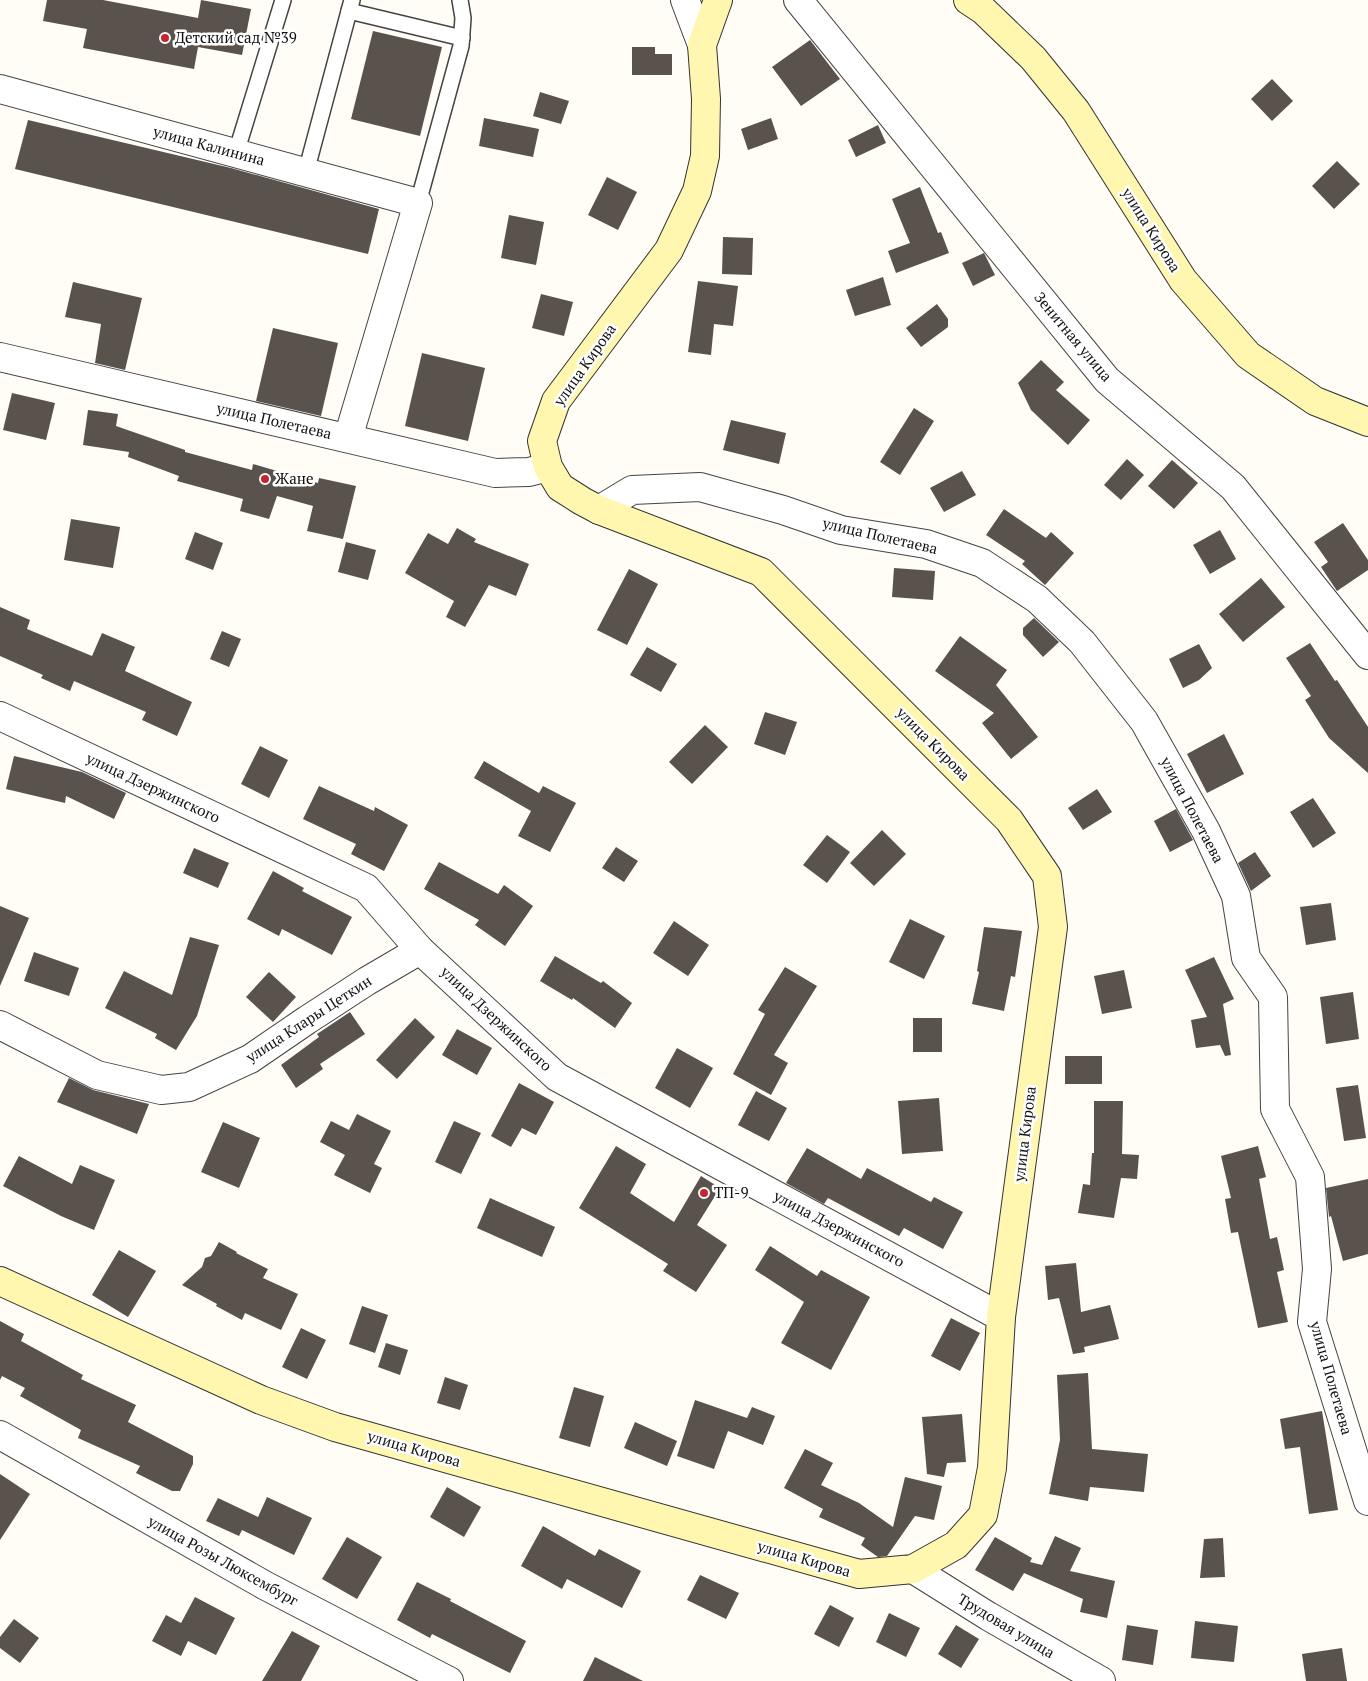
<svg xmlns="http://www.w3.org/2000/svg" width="1368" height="1681" font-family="'PT Serif',serif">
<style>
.building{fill:#5a524d}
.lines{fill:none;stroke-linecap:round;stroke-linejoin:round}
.service-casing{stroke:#444;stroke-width:18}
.minor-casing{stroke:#444;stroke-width:30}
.secondary-casing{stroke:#333;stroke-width:30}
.service{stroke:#fff;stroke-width:15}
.minor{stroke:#fff;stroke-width:28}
.secondary{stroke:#fff6b0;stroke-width:28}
.poi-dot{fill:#c4262e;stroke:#fff;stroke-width:2}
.labels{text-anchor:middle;stroke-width:5;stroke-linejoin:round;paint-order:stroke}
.poi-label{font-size:15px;fill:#111;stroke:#fff;text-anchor:start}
.street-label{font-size:15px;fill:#111;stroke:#fff}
</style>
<rect width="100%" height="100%" fill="#fffdf5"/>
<!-- building -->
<g class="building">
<path d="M47 0H103L198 18 201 0 251 9 242 55 198 47 194 69 83 48 87 29 43 21Z"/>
<path d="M373 31 442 47 420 136 351 119Z"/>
<path d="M810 40 840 79 801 106 772 67Z"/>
<path d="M632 47H655V54H672V75H632Z"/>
<path d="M1272 79 1293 101 1272 121 1251 99Z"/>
<path d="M540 92 569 101 561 124 533 116Z"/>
<path d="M484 118 539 129 533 157 479 146Z"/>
<path d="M771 118 778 139 748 150 741 129Z"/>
<path d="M28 120 231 168 379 209 368 254 15 169Z"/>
<path d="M878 125 886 143 856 157 848 140Z"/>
<path d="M1337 161 1360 184 1334 209 1312 186Z"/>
<path d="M607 177 637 192 618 230 588 215Z"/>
<path d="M920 187 938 233 941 232 949 253 896 273 888 251 910 243 892 199Z"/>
<path d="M509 215 544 222 536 265 501 258Z"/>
<path d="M723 237 753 238 752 275 722 274Z"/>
<path d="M984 253 995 275 973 286 962 263Z"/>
<path d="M883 277 891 305 855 316 846 290Z"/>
<path d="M698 281 738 286 733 326 714 324 711 355 688 352Z"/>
<path d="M73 282 142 298 125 370 95 363 101 324 65 317Z"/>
<path d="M541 294 573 302 564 336 532 328Z"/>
<path d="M937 304 948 319V327L921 347 906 328Z"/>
<path d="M273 328 338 343 321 416 256 401Z"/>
<path d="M422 353 485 368 468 441 405 426Z"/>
<path d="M1041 360 1064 382 1056 390 1090 420 1068 445 1031 410 1018 383Z"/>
<path d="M12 393 55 403 46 440 3 430Z"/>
<path d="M914 408 934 421 900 475 880 462Z"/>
<path d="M88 410 118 414 116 426 185 450V452L252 470 253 464 318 483 319 478 356 486 343 539 307 531 313 506 277 496 269 519 240 511 243 499 177 481 179 476 128 457 129 452 83 445Z"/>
<path d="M731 420 786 433 779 464 723 450Z"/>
<path d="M1127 459 1144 475 1121 500 1104 485Z"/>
<path d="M1172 460 1198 483 1174 509 1148 486Z"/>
<path d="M962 471 976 495 944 512 930 488Z"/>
<path d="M1004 509 1046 538 1051 532 1074 553 1045 585 1022 564 1025 561 986 535Z"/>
<path d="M71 519 120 527 113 568 64 560Z"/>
<path d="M1343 523 1368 560V570L1337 591 1321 567 1328 562 1314 542Z"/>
<path d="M457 528 476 539 474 542 529 564 516 596 489 585 465 627 446 617 454 601 405 573 428 533 448 544Z"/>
<path d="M1220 530 1236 559 1210 574 1193 545Z"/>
<path d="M195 532 223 543 213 570 185 559Z"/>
<path d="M346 542 376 550 368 580 338 572Z"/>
<path d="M894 568 935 571 933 600 892 597Z"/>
<path d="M629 569 658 584 627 645 597 630Z"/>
<path d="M1261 578 1285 607 1243 642 1219 614Z"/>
<path d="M0 607 30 620 27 629 92 656 102 633 135 647 125 671 192 702 177 736 142 720 146 712 74 681 70 691 41 678 43 675 0 656Z"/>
<path d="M1034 618 1059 642 1043 657 1023 635V628Z"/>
<path d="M222 631 241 639 229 667 210 659Z"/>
<path d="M960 636 1007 670 996 685 1038 737 1011 759 982 723 994 713 935 671Z"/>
<path d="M1310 643 1335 681 1337 680 1368 727V773L1329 738 1305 700 1311 696 1286 658Z"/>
<path d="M1199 644 1212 668 1199 680 1183 688 1169 659Z"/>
<path d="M647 647 677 664 661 692 630 675Z"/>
<path d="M765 712 797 722 785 755 754 744Z"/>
<path d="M705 725 728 747 692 784 669 762Z"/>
<path d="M1224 734 1244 774 1207 793 1187 754Z"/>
<path d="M260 746 288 760 269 798 241 784Z"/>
<path d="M14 756 82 772 126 793 114 819 66 796 65 803 6 789Z"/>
<path d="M484 761 539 793 543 786 576 803 550 852 518 836 531 811 474 778Z"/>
<path d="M319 786 374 811 375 807 408 825 384 871 351 854 356 844 303 819Z"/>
<path d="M1097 789 1112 812 1083 830 1068 808Z"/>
<path d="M1313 798 1336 833 1313 848 1290 812Z"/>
<path d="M1176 809 1193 840 1170 852 1154 821Z"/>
<path d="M882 830 906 854 874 886 850 863Z"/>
<path d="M827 835 850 852 827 883 803 865Z"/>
<path d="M616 847 638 861 624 882 602 868Z"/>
<path d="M194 848 229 863 218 888 183 873Z"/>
<path d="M1255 852 1271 876 1251 891 1238 863Z"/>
<path d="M439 862 498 894 504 885 533 906 505 946 475 925 479 920 424 889Z"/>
<path d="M273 871 304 888 302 891 352 917 332 955 282 929 279 936 247 919Z"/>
<path d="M1331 903 1336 940 1306 945 1300 907Z"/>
<path d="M0 906 29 918 0 986Z"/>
<path d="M910 919 945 936 924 979 889 962Z"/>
<path d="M674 921 709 945 688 976 653 953Z"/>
<path d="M984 927 1022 931 1015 977 1011 976 1004 1011 972 1004 979 972 977 971Z"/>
<path d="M190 937 219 945 197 1016 176 1050 155 1038 157 1034 105 1008 124 971 172 995Z"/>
<path d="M34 952 79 968 69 996 24 981Z"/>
<path d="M555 956 601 983 603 981 632 1003 615 1028 573 998 572 1000 540 981Z"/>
<path d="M1214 957 1234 999 1223 1004 1231 1055 1225 1056 1220 1045 1196 1048 1191 1020 1207 1017 1185 970Z"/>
<path d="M785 967 817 986 774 1055 788 1063 771 1095 733 1074 765 1014 758 1010Z"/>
<path d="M1124 970 1132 1008 1102 1014 1094 976Z"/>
<path d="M269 972 296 997 273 1022 246 997Z"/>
<path d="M1353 992 1359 1039 1326 1044 1320 997Z"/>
<path d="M350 1012 365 1034 320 1064 323 1069 296 1088 281 1065 319 1037 317 1034Z"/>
<path d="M415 1018 435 1037 397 1079 376 1060Z"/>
<rect x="913" y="1018" width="29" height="34"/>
<path d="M457 1029 492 1048 477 1075 442 1055Z"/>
<path d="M677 1048 713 1068 690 1108 655 1088Z"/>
<rect x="1065" y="1056" width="37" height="28"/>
<path d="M69 1078 93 1090 149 1104 137 1134 57 1102Z"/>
<path d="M519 1083 554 1102 536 1135 522 1128 511 1147 491 1136Z"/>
<path d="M1358 1085 1366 1138 1344 1141 1336 1088Z"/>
<path d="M756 1091 787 1108 769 1141 738 1125Z"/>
<path d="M939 1098 943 1151 902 1154 898 1101Z"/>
<path d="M1094 1101H1123L1122 1154 1139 1155 1137 1179 1121 1178 1114 1218 1078 1213 1083 1184 1090 1185 1092 1153H1094Z"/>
<path d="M357 1114 391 1131 374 1164 382 1168 370 1193 334 1175 345 1155 320 1142 331 1121 349 1130Z"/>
<path d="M454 1121 481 1133 461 1174 435 1162Z"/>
<path d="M223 1122 260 1138 239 1188 201 1172Z"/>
<path d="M616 1146 646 1164 630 1193 674 1222 701 1176 720 1188 697 1225 727 1245 696 1292 663 1271 668 1264 579 1208Z"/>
<path d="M1258 1146 1266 1177 1259 1179 1270 1239 1277 1237 1284 1270 1277 1272 1288 1322 1258 1328 1238 1232 1231 1233 1225 1199 1231 1198 1221 1156Z"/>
<path d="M807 1148 861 1179 867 1168 931 1202 934 1197 963 1212 943 1249 904 1228 899 1236 828 1198 824 1204 786 1183Z"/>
<path d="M19 1156 72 1184 80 1165 115 1180 94 1230 61 1216 3 1186Z"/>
<path d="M1368 1179V1254L1343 1261 1331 1216 1329 1217 1326 1188Z"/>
<path d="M490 1198 555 1227 542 1257 477 1228Z"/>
<path d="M219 1242 237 1252 236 1253 268 1269 263 1278 298 1294 281 1330 245 1313 242 1320 216 1306 217 1304 182 1285 202 1267 205 1258 211 1256Z"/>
<path d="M770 1246 817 1276 821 1270 870 1297 831 1370 781 1343 804 1302 755 1270Z"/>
<path d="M119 1250 156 1271 128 1317 92 1295Z"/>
<path d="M1076 1263 1081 1312 1110 1305 1119 1339 1084 1347 1085 1352 1073 1354 1059 1298 1048 1300 1045 1266Z"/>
<path d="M362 1306 388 1315 375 1353 349 1344Z"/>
<path d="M951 1318 980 1333 960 1371 931 1356Z"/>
<path d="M0 1321 24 1334 21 1341 83 1375 81 1379 136 1405 128 1422 193 1456V1464L180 1491H172L136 1473 140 1466 78 1438 81 1430 20 1396 25 1388 2 1376 0 1380Z"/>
<path d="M301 1328 326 1340 307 1379 282 1367Z"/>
<path d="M386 1343 408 1350 400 1375 378 1367Z"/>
<path d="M1088 1373 1092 1449 1148 1454 1144 1492 1090 1487 1088 1501 1049 1494 1060 1440 1057 1375Z"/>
<path d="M445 1377 468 1385 460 1410 437 1403Z"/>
<path d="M574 1387 604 1396 590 1447 559 1438Z"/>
<path d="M695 1400 747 1418 752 1407 775 1416 763 1445 728 1431 714 1469 677 1456Z"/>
<path d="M1322 1411 1338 1510 1309 1514 1300 1447 1285 1449 1280 1419Z"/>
<path d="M962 1414 966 1462 947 1463 944 1477 927 1474 922 1417Z"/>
<path d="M635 1422 677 1441 667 1466 624 1448Z"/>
<path d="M805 1449 833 1463 821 1485 859 1503 893 1527 905 1477 942 1486 934 1520 915 1516 887 1556 878 1557 861 1545 865 1538 819 1517 823 1509 784 1488Z"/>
<path d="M0 1474 30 1494 0 1540Z"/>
<path d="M447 1487 481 1507 464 1537 430 1517Z"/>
<path d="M267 1497 312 1518 294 1555 242 1530 239 1536 206 1521 218 1498 258 1517Z"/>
<path d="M543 1526 595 1556 599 1549 641 1571 622 1608 567 1579 562 1589 521 1566Z"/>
<path d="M1055 1536 1081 1548 1070 1571 1115 1581 1107 1618 1080 1612 1083 1599 1024 1573 1013 1591 975 1570 995 1537 1032 1558 1030 1562 1042 1565Z"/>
<path d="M347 1537 382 1557 357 1599 322 1579Z"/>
<path d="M1223 1538 1225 1577 1200 1578 1204 1539Z"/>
<path d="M700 1575 739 1593 726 1619 687 1600Z"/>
<path d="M417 1582 451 1599 450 1601 526 1641 510 1673 432 1634 430 1638 397 1620Z"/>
<path d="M195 1597 235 1618 216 1655 188 1641 181 1656 152 1641 166 1615 181 1623Z"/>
<path d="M830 1605 854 1618 839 1647 814 1634Z"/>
<path d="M889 1613 920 1628 906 1657 876 1642Z"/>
<path d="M14 1619 39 1638 20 1663 0 1648V1637Z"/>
<path d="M1195 1621 1238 1626 1234 1662 1191 1658Z"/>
<path d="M956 1625 979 1639 961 1668 938 1654Z"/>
<path d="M1127 1625 1158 1630 1153 1665 1122 1660Z"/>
<path d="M292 1631 320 1646 301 1681H262Z"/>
<path d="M1342 1648 1347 1681H1306L1302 1654Z"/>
<path d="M595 1657 643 1681H583Z"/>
</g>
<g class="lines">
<!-- service casing -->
<g class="service-casing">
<g id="service">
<path d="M349 11 462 38"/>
<path d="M236 153 283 0"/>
<path d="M306 172 352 0"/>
<path d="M418 203 461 46 463 18 460 0"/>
</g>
</g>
<!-- minor casing -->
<g class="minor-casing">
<g id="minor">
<path d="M685 0 702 45"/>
<path d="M798 0 1107 380 1233 487 1368 655"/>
<path d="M0 89 418 203 348 438"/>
<path d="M0 357 495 473 529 472 548 467"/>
<path d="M599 510 632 490 700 487 783 510 841 530 926 544 982 563 1037 599 1082 642 1144 721 1206 831 1236 896 1246 958 1273 997 1275 1109 1310 1177 1317 1269 1312 1322 1368 1501"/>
<path d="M0 716 366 888 420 950 557 1077 1001 1317"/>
<path d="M0 1025 97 1075 161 1090 189 1087 250 1059 307 1020 367 981 420 950"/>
<path d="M0 1435 266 1586 449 1681"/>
<path d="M913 1569 988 1616 1101 1681"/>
</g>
</g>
<!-- secondary casing -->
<g class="secondary-casing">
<g id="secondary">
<path d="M968 0 983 10 1033 58 1076 111 1183 280 1248 355 1315 401 1368 422"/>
<path d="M0 1281 261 1400 335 1427 859 1574 913 1569 956 1545 983 1515 992 1468 1001 1317 1053 927 1047 876 1009 820 761 572 599 510 582 501 560 487 548 467 542 441 556 401 669 250 697 191 705 156 706 99 702 45 718 0"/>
</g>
</g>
<!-- service -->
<use href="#service" class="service"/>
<!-- minor -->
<use href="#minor" class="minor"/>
<!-- secondary -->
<use href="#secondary" class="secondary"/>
</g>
<!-- markers -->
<g class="poi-dot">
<circle cx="165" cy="38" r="5"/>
<circle cx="265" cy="479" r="5"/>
<circle cx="704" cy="1193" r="5"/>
</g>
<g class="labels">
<!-- poi labels -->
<g class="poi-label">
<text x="175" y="43">Детский сад №39</text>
<text x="275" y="484">Жане</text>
<text x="714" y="1198">ТП-9</text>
</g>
<!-- street labels -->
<g class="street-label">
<text transform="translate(209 146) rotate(15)" y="5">улица Калинина</text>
<text transform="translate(1151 230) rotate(58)" y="5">улица Кирова</text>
<text transform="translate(1073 337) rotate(50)" y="5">Зенитная улица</text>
<text transform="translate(585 365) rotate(-55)" y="5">улица Кирова</text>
<text transform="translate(274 421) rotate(13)" y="5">улица Полетаева</text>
<text transform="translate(880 536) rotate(13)" y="5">улица Полетаева</text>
<text transform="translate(933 744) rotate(45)" y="5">улица Кирова</text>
<text transform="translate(153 788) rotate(25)" y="5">улица Дзержинского</text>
<text transform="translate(1192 810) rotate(62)" y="5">улица Полетаева</text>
<text transform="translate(309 1019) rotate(-33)" y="5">улица Клары Цеткин</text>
<text transform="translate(496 1019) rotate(43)" y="5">улица Дзержинского</text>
<text transform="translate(1025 1134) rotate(-83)" y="5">улица Кирова</text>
<text transform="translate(839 1229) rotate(28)" y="5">улица Дзержинского</text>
<text transform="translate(1331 1378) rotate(74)" y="5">улица Полетаева</text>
<text transform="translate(414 1449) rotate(16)" y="5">улица Кирова</text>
<text transform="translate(804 1559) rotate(16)" y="5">улица Кирова</text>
<text transform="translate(223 1561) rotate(29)" y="5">улица Розы Люксембург</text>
<text transform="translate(1006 1626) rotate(31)" y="5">Трудовая улица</text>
</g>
</g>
</svg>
